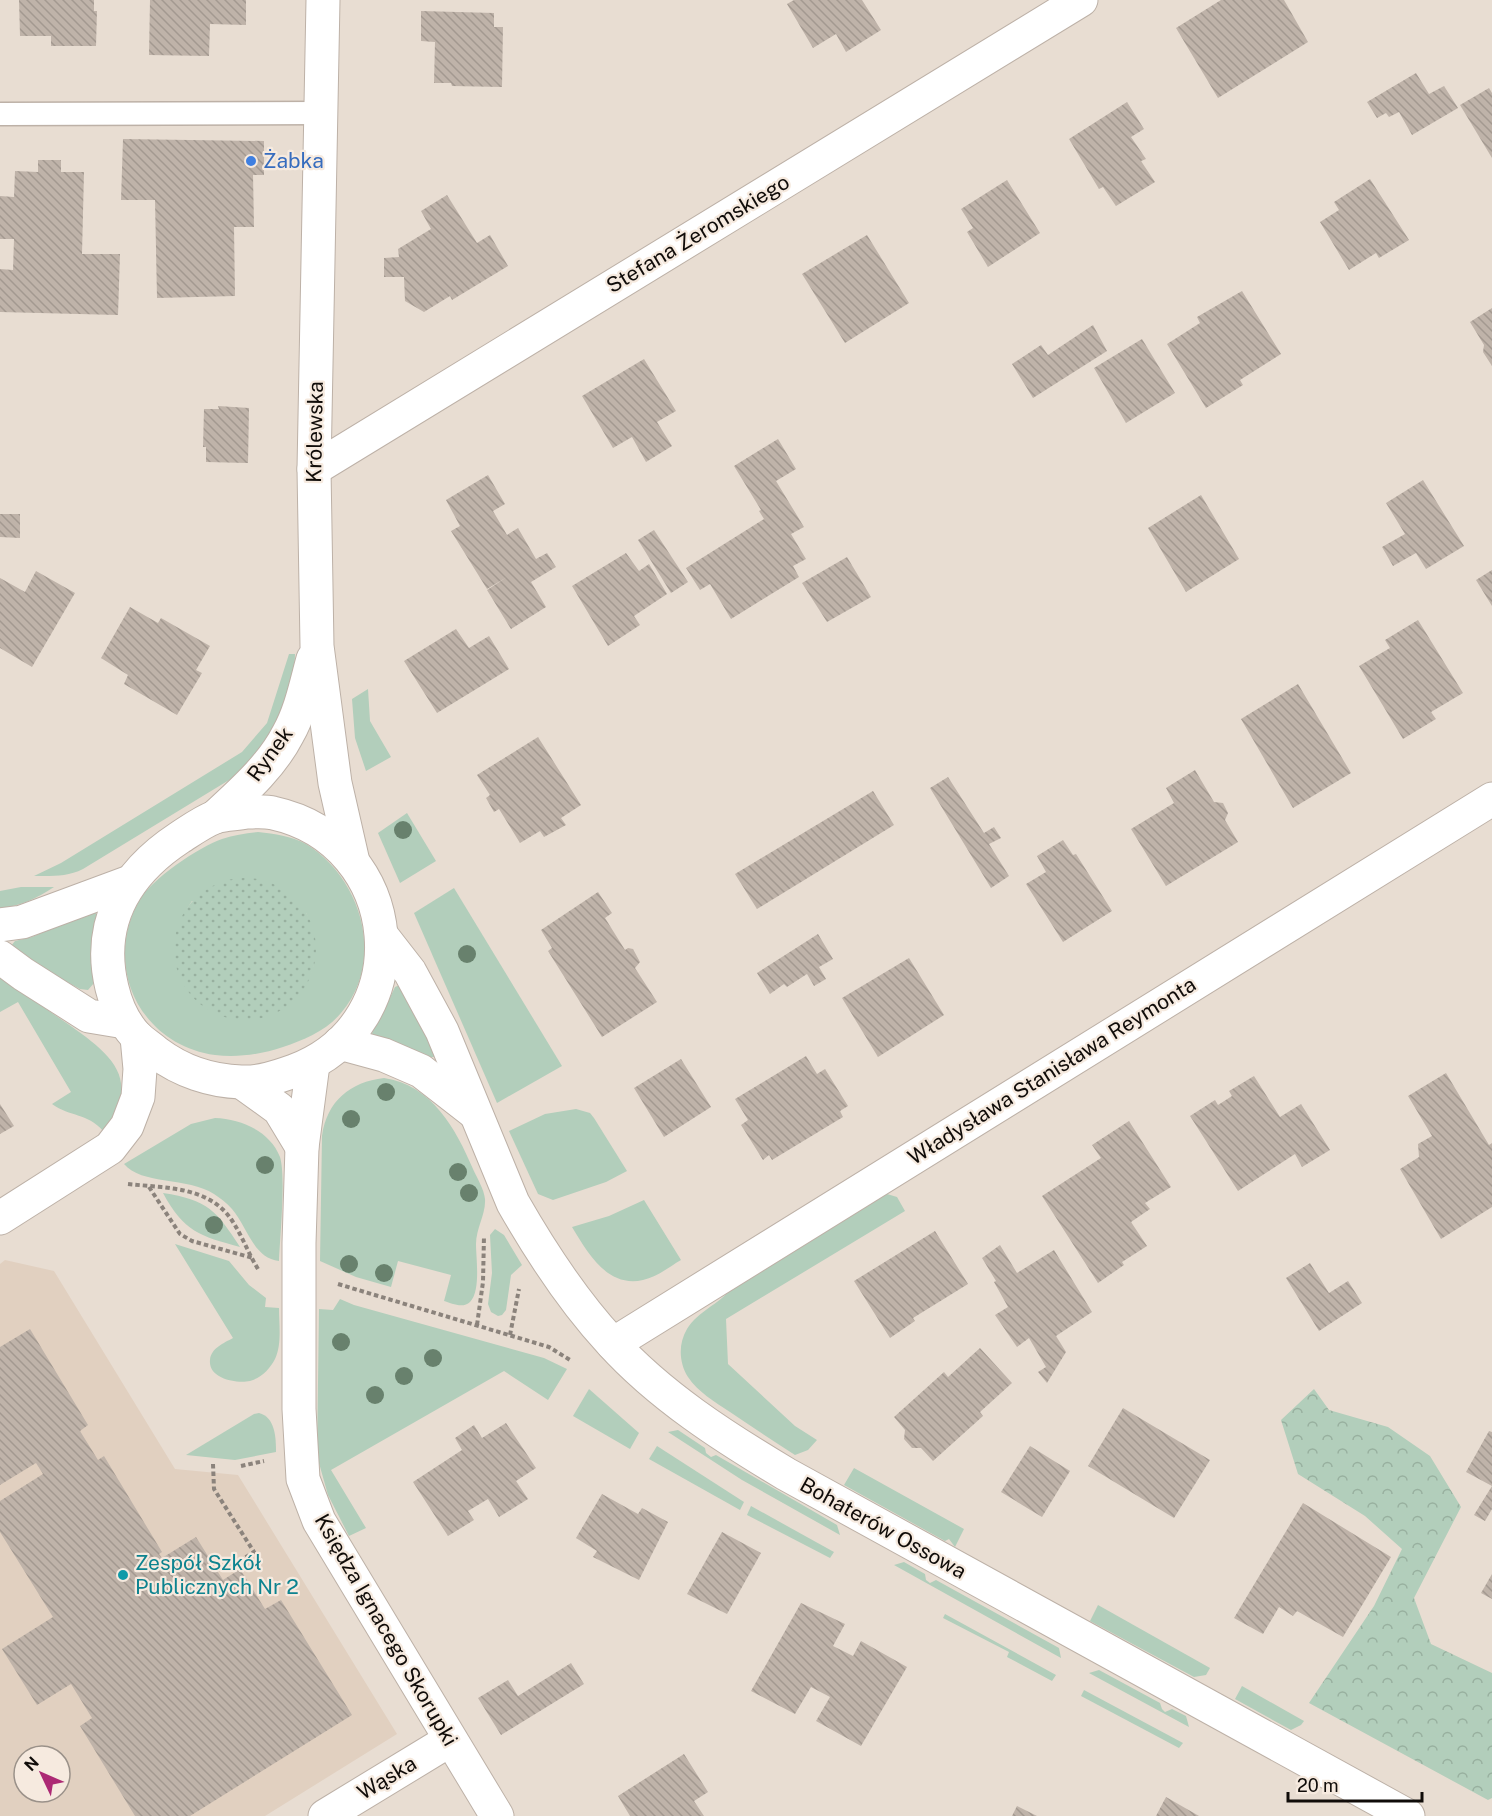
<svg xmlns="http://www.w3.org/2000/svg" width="1492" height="1816" font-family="'Public Sans',sans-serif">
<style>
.built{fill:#e1d0c0;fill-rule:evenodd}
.grass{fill:#b2cebb;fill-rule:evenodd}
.forest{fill:url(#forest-crowns)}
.garden{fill:url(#garden-dots)}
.building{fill:url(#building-back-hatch)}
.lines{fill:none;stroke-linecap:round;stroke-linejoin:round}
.lane-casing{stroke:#bdb1a7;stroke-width:25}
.street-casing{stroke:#bdb1a7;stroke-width:35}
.path{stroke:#8b837c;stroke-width:4;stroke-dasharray:4.5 3;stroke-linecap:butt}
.lane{stroke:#fff;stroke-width:22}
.street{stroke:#fff;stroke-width:33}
.tree{fill:#68816d}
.shop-dot{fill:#3f7fe0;stroke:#f6eadf;stroke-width:2}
.culture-dot{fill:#0f9aa8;stroke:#f6eadf;stroke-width:2}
.labels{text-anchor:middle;stroke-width:4.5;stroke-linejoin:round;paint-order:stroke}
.shop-label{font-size:21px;fill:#366cbe;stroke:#f6eadf;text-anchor:start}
.street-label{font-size:21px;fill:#100c09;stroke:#f6eadf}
.culture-label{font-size:21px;fill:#0d838f;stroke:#f6eadf;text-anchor:start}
</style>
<defs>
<pattern id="forest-crowns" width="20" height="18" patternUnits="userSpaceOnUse" patternTransform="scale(1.5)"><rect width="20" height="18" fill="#b2cebb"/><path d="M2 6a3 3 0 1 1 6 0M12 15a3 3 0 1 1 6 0" fill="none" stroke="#98b09f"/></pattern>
<pattern id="garden-dots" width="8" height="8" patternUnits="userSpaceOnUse" patternTransform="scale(1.5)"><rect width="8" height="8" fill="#b2cebb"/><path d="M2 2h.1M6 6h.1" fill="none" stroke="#98b09f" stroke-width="1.8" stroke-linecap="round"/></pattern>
<pattern id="building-back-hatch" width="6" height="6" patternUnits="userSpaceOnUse" patternTransform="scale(1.5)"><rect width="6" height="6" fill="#bfb3a9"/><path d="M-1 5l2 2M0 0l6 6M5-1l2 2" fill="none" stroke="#a39990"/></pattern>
</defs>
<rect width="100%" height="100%" fill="#e8ddd2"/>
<!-- built -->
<path class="built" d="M5 1260 54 1271 175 1469 238 1475 397 1734 265 1816H0V1264ZM24 1756H60V1792H24Z"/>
<!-- grass -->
<g class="grass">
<path d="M289 654H295L294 681 285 724 239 774 83 869C67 877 52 876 34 876L61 863 242 752 267 723Z"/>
<path d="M368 689 370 721 391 757 366 771 355 738 352 699Z"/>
<path d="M407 813 436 861 400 883 378 833Z"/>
<path d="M258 832C275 834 291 836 306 844 362 878 386 961 341 1013 326 1031 304 1040 283 1047 262 1054 238 1058 215 1055 141 1045 102 967 139 901 151 879 199 847 222 839 234 835 246 833 258 832ZM192 901 306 913C317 937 320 964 304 986 250 1065 131 989 192 901Z"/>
<path d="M21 887H54C37 898 21 906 0 908V891Z"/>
<path d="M454 888 562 1066 497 1103 414 913Z"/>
<path d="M94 910 97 915 91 955 94 983 88 990 80 989 14 954 11 946 15 941 32 937Z"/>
<path d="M0 977C22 992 43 1007 65 1022 108 1052 145 1078 103 1131 88 1113 70 1117 52 1104L71 1092 18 1002 0 1012Z"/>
<path d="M402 984 407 988 435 1057H430L372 1035 373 1027 386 1006 395 987Z"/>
<path d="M384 1078C432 1085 456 1129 473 1169 477 1178 484 1189 485 1199 486 1214 476 1228 476 1244 476 1258 481 1291 470 1302 463 1309 451 1303 444 1301L451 1275 398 1261 391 1287 356 1277 320 1261 322 1136C327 1101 350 1082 384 1078Z"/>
<path d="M576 1109 590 1113 594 1118 627 1171 606 1182 553 1200 538 1194 509 1131 545 1114Z"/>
<path d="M215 1118C241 1119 270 1131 280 1157 286 1176 280 1237 279 1261 253 1258 247 1226 232 1209 227 1203 220 1198 214 1194 188 1177 141 1185 124 1164L191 1124Z"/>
<path d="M163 1193C208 1200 216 1210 240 1247 200 1236 184 1232 163 1193Z"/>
<path d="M887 1194 897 1197 905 1211 726 1319 728 1364 795 1426 817 1440 808 1450 795 1455C773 1441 752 1427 730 1412 715 1402 698 1392 688 1377 679 1363 678 1344 687 1329 698 1311 718 1305 731 1289Z"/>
<path d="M644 1200 681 1260C669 1267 657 1277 643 1280 607 1288 588 1253 572 1227L609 1216Z"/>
<path d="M495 1229 504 1235 522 1265 511 1275 506 1310 502 1315 498 1316 491 1312 488 1304 492 1273 490 1235Z"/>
<path d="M175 1244 229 1261 249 1285 266 1298 265 1307 279 1308C279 1325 282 1344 275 1359 270 1369 261 1378 250 1381 237 1384 208 1379 210 1360 211 1348 224 1343 233 1338Z"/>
<path d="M340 1299 354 1305 544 1358 567 1369 548 1400 504 1371 331 1470 366 1528 349 1536 328 1495 317 1456 319 1309 333 1310Z"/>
<path d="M589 1389 639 1433 630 1449 573 1416Z"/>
<path d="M259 1413C275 1417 276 1437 276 1452L235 1460 186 1455 254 1414Z"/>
<path d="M678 1430 705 1448 706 1453 711 1457 716 1455 837 1525 840 1535 742 1480 668 1432Z"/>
<path d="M657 1446 744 1502 740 1510 649 1459Z"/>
<path d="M854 1468 964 1529 955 1547 949 1539 945 1541 844 1485Z"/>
<path d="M751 1506 834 1552 830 1558 747 1515Z"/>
<path d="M904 1562 925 1574 926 1580 930 1583 936 1580 1059 1648 1061 1658 894 1565Z"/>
<path d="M1098 1605 1210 1668 1206 1675 1194 1677 1090 1621Z"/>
<path d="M945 1614 1056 1675 1052 1681 1007 1657 1009 1652 943 1618Z"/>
<path d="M1099 1670 1160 1703 1162 1709 1165 1712 1172 1709 1186 1716 1189 1727 1089 1673Z"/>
<path d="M1242 1686 1304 1721 1301 1725 1291 1730 1235 1699Z"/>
<path d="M1084 1690 1183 1743 1179 1748 1081 1696Z"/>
</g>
<!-- forest -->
<path class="forest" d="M1314 1389 1329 1410 1388 1427 1430 1456 1461 1507 1414 1598 1431 1644 1492 1673V1798L1488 1800 1309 1703 1374 1606 1402 1549 1365 1516 1298 1474 1281 1420Z"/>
<!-- garden -->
<circle class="garden" cx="245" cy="949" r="71"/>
<!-- building -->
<g class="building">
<path d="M19 0H94V11H97L96 46H51V36H20Z"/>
<path d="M150 0H246V25L210 24 209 56 149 55Z"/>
<path d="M794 0H862L881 30 846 52 836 34 813 48 787 4Z"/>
<path d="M1221 0H1284L1308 42 1218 98 1176 28Z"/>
<path d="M421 11 494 13V27H503L502 87 452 86 451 83H434L435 42 421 41Z"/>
<path d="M1416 73 1429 94 1444 86 1458 108 1412 135 1399 112 1389 117 1386 113 1377 118 1367 102Z"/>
<path d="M1489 88 1492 93V158L1460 105Z"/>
<path d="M1127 102 1144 129 1131 137 1146 159 1141 161 1155 182 1116 206 1103 187 1099 189 1069 139Z"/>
<path d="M123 139 264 141V175H253L254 227H234L235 296 157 298 155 200H121Z"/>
<path d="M38 160H61V172H84L82 254H120L118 315 0 312V269L13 270 14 239H0V196L14 197 15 171 38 172Z"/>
<path d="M1370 179 1409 240 1379 258 1376 253 1349 270 1320 222 1339 210 1334 202Z"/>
<path d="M1007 180 1040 233 988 267 967 232 973 228 961 209Z"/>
<path d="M447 195 477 243 490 235 508 266 452 300 450 296 424 312 405 301 404 277H384V258L399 257 398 249 431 229 421 211Z"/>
<path d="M867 235 909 303 845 343 802 274Z"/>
<path d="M1242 291 1281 354 1240 380 1243 385 1206 408 1167 344 1200 323 1197 317Z"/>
<path d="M1492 308V366L1483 352 1484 345 1470 322Z"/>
<path d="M1093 325 1107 351 1033 398 1012 364 1041 345 1048 355Z"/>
<path d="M1142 339 1175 393 1126 423 1094 368Z"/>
<path d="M644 359 676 411 657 422 672 446 646 462 632 437 613 448 582 396Z"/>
<path d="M218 406 249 408 248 463 206 462V447H203L204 409H219Z"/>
<path d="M778 439 796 469 776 481 804 527 791 534 806 559 793 566 799 577 731 619 710 584 700 590 686 568 764 519 759 511 761 510 734 466Z"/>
<path d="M488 475 505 504 493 511 507 535 518 528 536 559 547 553 556 567 531 582 546 607 511 629 487 590 507 577 487 589 451 531 460 526 446 500Z"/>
<path d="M1423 480 1464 546 1426 569 1416 553 1393 566 1382 547 1405 534 1386 503Z"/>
<path d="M1201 495 1239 559 1186 592 1148 528Z"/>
<path d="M0 514H20V538L0 537Z"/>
<path d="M654 530 688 582 671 593 638 540Z"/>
<path d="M626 553 639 571 649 564 667 594 634 616 640 625 608 646 572 586Z"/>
<path d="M847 557 871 597 827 622 802 583Z"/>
<path d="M1492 570V606L1476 580Z"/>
<path d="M36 571 75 593 32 667 0 648V578L25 592Z"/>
<path d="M130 607 158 623 161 618 210 646 196 670 202 673 177 715 124 684 128 675 101 658Z"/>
<path d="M1418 620 1463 693 1431 712 1436 719 1403 739 1359 666 1390 648 1385 640Z"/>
<path d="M456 629 469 648 489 636 509 669 437 713 404 661Z"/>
<path d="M1298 684 1351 773 1293 808 1241 719Z"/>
<path d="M538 737 581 805 561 818 566 825 544 837 540 831 520 843 499 809 494 812 486 798 490 795 477 775Z"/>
<path d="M1195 770 1214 802 1223 803 1228 813 1225 820 1238 842 1166 886 1131 829 1174 803 1166 788Z"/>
<path d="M948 777 984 833 994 827 1001 838 989 844 1009 876 991 888 930 788Z"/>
<path d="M873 791 894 825 757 909 735 874Z"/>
<path d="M1063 840 1073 855 1076 854 1112 911 1063 942 1026 884 1046 872 1037 856Z"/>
<path d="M598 892 612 913 605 918 625 950 628 948 633 949 640 962 635 968 657 1002 602 1037 548 951 552 948 541 930Z"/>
<path d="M818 934 833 959 819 967 826 979 814 986 807 974 787 987 784 984 770 994 757 973Z"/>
<path d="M909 958 944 1015 878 1057 842 998Z"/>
<path d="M806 1056 817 1074 825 1069 848 1106 840 1111 843 1117 772 1160 769 1155 763 1160 741 1125 748 1120 735 1099Z"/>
<path d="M681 1059 711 1107 664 1137 634 1088Z"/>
<path d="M1446 1073 1489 1145 1492 1143V1207L1441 1239 1400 1169 1419 1157 1418 1144 1432 1136 1408 1096Z"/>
<path d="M1254 1076 1280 1117 1301 1104 1330 1150 1302 1167 1295 1154 1238 1191 1190 1116 1215 1100 1218 1105 1232 1096 1229 1091Z"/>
<path d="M0 1104 14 1126 0 1134Z"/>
<path d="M1129 1121 1171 1187 1145 1203 1150 1209 1131 1222 1147 1246 1122 1262 1124 1265 1098 1283 1042 1196 1101 1158 1092 1145Z"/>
<path d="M935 1231 968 1284 913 1318 915 1321 890 1338 854 1281Z"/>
<path d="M1000 1245 1017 1273 1054 1250 1092 1312 1056 1336 1066 1352 1047 1383 1038 1372 1046 1367 1029 1338 1017 1347 995 1315 1008 1307 994 1282 996 1281 982 1258Z"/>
<path d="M1310 1263 1329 1293 1348 1281 1362 1303 1319 1331 1286 1278Z"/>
<path d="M30 1329 88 1425 80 1431 98 1460 104 1456 162 1552 159 1554 162 1558 196 1537 223 1580 240 1569 265 1609 281 1600 352 1715 190 1816H135L80 1726 92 1718 71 1684 37 1705 2 1649 53 1617 0 1532V1501L43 1474 36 1463 0 1485V1347Z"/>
<path d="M980 1348 1012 1383 980 1412 983 1416 933 1461 921 1448H912L904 1439 905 1430 894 1417 944 1372 948 1377Z"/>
<path d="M1123 1408 1210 1460 1174 1518 1088 1466Z"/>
<path d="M506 1423 536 1468 516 1481 528 1499 499 1517 488 1499 468 1511 474 1520 448 1536 413 1482 462 1450 455 1438 474 1425 482 1438Z"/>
<path d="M1489 1431 1492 1432V1509L1485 1521 1474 1515 1492 1486 1466 1472Z"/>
<path d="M1030 1446 1070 1471 1042 1517 1001 1492Z"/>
<path d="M602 1494 638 1514 642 1508 668 1522 639 1580 593 1557 597 1551 576 1538Z"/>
<path d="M1303 1503 1391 1557 1343 1637 1297 1611 1293 1616 1279 1607 1263 1634 1234 1618Z"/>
<path d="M722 1532 761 1553 727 1614 687 1594Z"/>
<path d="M1492 1574V1599L1481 1593Z"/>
<path d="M801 1603 845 1624 833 1646 853 1656 861 1641 907 1667 861 1746 816 1721 830 1697 811 1687 795 1714 751 1691Z"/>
<path d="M571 1663 584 1684 501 1735 478 1698 508 1680 518 1696Z"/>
<path d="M684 1754 708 1792 694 1801 704 1816H630L618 1796Z"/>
<path d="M1166 1797 1199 1816H1156Z"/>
<path d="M1017 1806 1037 1816H1012Z"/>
</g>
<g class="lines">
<!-- lane casing -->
<g class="lane-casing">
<path id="lane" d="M0 114 321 113"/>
</g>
<!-- street casing -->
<g class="street-casing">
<g id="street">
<path d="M323 0 314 469 317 646 335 783 353 862"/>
<path d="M314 469 1081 0"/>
<path d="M246 812C254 812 265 811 273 813 405 842 422 1023 294 1071 277 1077 260 1083 241 1082 211 1081 181 1071 157 1053 150 1047 142 1042 136 1036 124 1023 116 1005 112 988 96 923 126 873 179 838 190 831 202 822 215 817 224 814 236 814 246 812Z"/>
<path d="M215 817C242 792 271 767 288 734 301 711 306 684 313 659"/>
<path d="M0 925 22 922 130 882"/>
<path d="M382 936 410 972 442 1031 513 1203C541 1252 572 1300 611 1342 660 1396 724 1437 786 1474L1408 1816"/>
<path d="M0 957 23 974 89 1016 125 1022"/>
<path d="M340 1043 384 1055 421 1071 475 1113"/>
<path d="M313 1064 302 1147 299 1243V1409L303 1479 319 1521 497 1816"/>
<path d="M243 1083 279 1109 302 1147"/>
<path d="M0 1218 110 1148 127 1126 138 1097 140 1069 137 1037"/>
<path d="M613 1344 1492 799"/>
<path d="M325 1816 450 1740"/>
</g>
</g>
<!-- path -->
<g class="path">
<path d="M128 1184C164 1188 208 1186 231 1219 242 1235 248 1253 258 1269"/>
<path d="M149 1187 180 1234 192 1241 253 1258"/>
<path d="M338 1284 549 1347 570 1360"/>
<path d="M477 1325 483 1282 484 1236"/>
<path d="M510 1335 519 1289"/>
<path d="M213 1464 214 1489 254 1552 235 1564"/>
<path d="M241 1466 264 1461"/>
</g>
<!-- lane -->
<use href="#lane" class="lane"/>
<!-- street -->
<use href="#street" class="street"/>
</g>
<!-- trees -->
<g class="tree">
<circle cx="403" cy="830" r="9"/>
<circle cx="467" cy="954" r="9"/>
<circle cx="386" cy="1092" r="9"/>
<circle cx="351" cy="1119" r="9"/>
<circle cx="265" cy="1165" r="9"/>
<circle cx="458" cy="1172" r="9"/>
<circle cx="469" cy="1193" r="9"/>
<circle cx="214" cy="1225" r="9"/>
<circle cx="349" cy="1264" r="9"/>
<circle cx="384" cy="1273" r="9"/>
<circle cx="341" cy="1342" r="9"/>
<circle cx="433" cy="1358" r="9"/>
<circle cx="404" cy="1376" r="9"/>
<circle cx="375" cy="1395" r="9"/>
</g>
<!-- markers -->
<circle class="shop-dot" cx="251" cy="161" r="6"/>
<circle class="culture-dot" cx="123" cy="1575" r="6"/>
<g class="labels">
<!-- shop labels -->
<g class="shop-label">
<text x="263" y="168">Żabka</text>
</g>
<!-- street labels -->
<g class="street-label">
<text transform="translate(698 234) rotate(-31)" y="7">Stefana Żeromskiego</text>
<text transform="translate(315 432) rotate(-89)" y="7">Królewska</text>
<text transform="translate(270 754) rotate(-54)" y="7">Rynek</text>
<text transform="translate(1052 1071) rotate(-32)" y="7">Władysława Stanisława Reymonta</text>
<text transform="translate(883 1528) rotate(29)" y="7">Bohaterów Ossowa</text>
<text transform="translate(386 1630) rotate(60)" y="7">Księdza Ignacego Skorupki</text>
<text transform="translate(387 1778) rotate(-31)" y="7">Wąska</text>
</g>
<!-- culture labels -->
<g class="culture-label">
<text x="135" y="1570">Zespół Szkół<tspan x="135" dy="24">Publicznych Nr 2</tspan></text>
</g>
</g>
<!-- north arrow -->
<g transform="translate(42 1774) rotate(314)"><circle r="28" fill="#f6eadf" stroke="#9a9189" stroke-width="1.5"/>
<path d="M0-4.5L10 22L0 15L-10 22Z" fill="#ac2974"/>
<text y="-9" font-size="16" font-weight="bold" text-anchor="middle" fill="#100c09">N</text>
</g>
<!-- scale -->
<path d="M1288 1792v9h134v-9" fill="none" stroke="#100c09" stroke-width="3"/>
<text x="1297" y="1792" font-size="18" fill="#100c09" stroke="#f6eadf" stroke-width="4.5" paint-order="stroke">20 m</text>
</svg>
